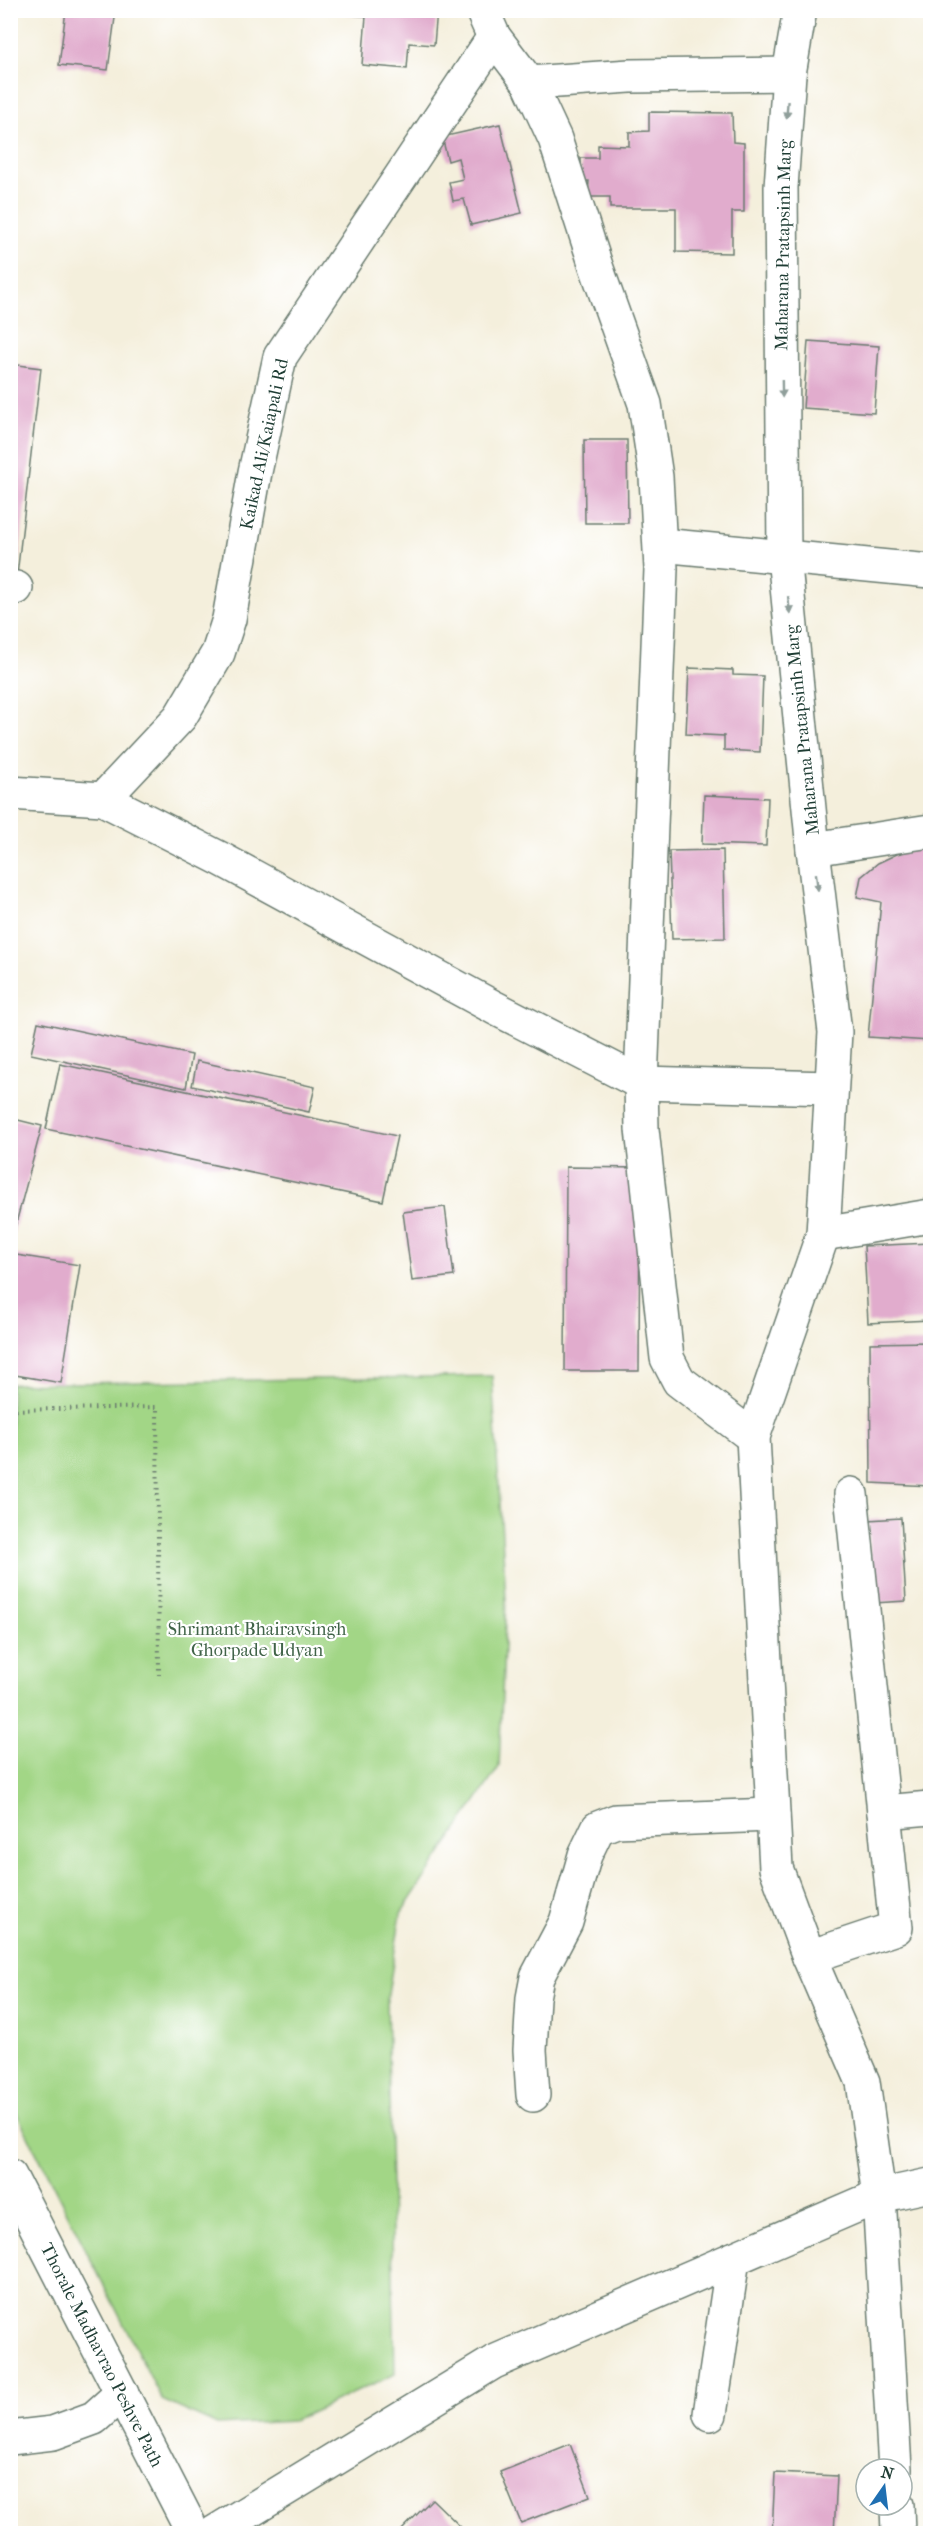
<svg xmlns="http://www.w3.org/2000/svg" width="941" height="2544" font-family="'IM FELL French Canon',serif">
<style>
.green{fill:#a2d686;stroke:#608a5d;stroke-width:1.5}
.building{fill:#e1accd}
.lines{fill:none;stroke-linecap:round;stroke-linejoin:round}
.minor-casing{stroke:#6a7b6f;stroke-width:36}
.path{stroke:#6a7b6f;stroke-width:4;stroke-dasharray:1.5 4.5;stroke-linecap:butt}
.minor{stroke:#fff;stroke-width:33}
.oneway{fill:#8f9e9a}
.labels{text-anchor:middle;stroke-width:4.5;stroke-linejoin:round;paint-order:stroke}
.street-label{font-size:18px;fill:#1f3d34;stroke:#fff}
.park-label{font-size:18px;fill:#406348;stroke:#fff}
</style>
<rect width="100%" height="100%" fill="#fff"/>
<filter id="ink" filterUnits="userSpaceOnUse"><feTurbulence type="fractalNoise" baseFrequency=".0167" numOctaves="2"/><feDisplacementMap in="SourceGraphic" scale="12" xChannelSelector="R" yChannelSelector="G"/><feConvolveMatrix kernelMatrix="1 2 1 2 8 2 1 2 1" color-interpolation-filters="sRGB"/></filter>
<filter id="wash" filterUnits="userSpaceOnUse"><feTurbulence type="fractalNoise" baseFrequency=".008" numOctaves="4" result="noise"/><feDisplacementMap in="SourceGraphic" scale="24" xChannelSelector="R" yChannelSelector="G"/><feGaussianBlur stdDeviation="1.35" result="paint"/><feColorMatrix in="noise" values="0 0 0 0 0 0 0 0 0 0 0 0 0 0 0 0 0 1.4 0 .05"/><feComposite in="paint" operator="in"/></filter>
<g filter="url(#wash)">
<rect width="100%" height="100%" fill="#f4efdc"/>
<!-- green -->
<path class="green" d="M492 1376 506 1599 499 1767 401 1913 387 2000 395 2374 293 2421 217 2425 162 2400 11 2102V1384Z"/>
<g id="blocks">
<!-- building -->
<g class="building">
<path d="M66 10H116L108 70 59 65Z"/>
<path d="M348 10H437L434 45 409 43 407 69 362 65 366 16 348 15Z"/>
<path d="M649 112 732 113 733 142 744 143V212H732V253L676 252V208H610V197H588L589 181H581V158H598V145L629 146V132L649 131Z"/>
<path d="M500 124 522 213 471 225 464 199 453 201 449 182 463 179 458 158 448 161 442 137Z"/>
<path d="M808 341 879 346 874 413 803 408Z"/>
<path d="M10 364 41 368 17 575H10Z"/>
<path d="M584 440H627L628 523H585Z"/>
<path d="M689 668 733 670V675L763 676 760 752 724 750V736L686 734Z"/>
<path d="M704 795 768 798 766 846 702 844Z"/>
<path d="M928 846H930V1041L868 1037 881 902 857 897 861 877 878 863 897 854Z"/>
<path d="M723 850 725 938 672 939 669 851Z"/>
<path d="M38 1022 192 1055 186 1088 31 1054Z"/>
<path d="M197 1061 315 1087 309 1112 192 1086Z"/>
<path d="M60 1064 397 1136 383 1201 46 1129Z"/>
<path d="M10 1118 42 1126 11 1242H10Z"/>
<path d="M566 1167 640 1168 639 1371H565Z"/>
<path d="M445 1207 454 1276 412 1281 403 1212Z"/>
<path d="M930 1243V1320L868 1323 864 1246Z"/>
<path d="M10 1254 80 1265 61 1383 10 1374Z"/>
<path d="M930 1342V1486L871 1483 870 1343Z"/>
<path d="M901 1518 906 1601 874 1603 868 1520Z"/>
<path d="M570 2444 590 2496 521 2523 500 2472Z"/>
<path d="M775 2473 837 2476 834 2534H772Z"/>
<path d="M432 2499 468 2534H398Z"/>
</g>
</g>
</g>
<g filter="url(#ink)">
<use href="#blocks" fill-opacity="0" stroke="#6a7b6f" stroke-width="1.5"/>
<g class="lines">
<!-- minor casing -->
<g class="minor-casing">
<g id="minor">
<path d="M482 10 494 37 529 83 555 139 596 266 645 404 656 477 661 569 641 1083 642 1129 667 1358 679 1381 753 1437"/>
<path d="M800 10 789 74 781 187 784 556 813 849 835 1032 823 1234 753 1437 776 1868 809 1957 863 2082 879 2196 895 2469"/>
<path d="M529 83 630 76 789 74"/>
<path d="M661 545 930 571"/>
<path d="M10 587 16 588"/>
<path d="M10 793 103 799 221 859 495 1008 641 1083 831 1088"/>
<path d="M103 799 180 717 218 653 229 619 255 472 280 357 494 37"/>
<path d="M813 849 930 831"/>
<path d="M823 1234 930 1216"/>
<path d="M884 1812 930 1808"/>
<path d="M809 1957 896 1928 851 1494"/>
<path d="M533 2095 530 2050 533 1998 537 1977 566 1922 585 1855 598 1828 616 1821 773 1815"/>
<path d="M10 2176 194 2534"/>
<path d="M710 2414 733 2259"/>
<path d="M10 2438 53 2433 94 2418 122 2393"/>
<path d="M897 2505 898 2534"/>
<path d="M212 2534 494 2362 879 2196 930 2185"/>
</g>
</g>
<!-- path -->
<path class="path" d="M10 1410 157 1407 159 1675"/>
<!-- minor -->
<use href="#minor" class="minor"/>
</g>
<!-- one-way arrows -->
<defs><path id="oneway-solid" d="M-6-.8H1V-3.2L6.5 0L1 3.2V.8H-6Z" transform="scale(1.5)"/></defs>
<g class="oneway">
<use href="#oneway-solid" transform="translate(787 110) rotate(94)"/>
<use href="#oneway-solid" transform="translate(782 389) rotate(89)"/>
<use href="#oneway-solid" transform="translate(789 605) rotate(84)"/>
<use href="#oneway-solid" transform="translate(817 882) rotate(83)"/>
</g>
</g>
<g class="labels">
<!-- street labels -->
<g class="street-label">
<text transform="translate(783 245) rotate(-89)" y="6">Maharana Pratapsinh Marg</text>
<text transform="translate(264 444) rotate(-78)" y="6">Kaikad Ali/Kaiapali Rd</text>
<text transform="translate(802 730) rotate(-96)" y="6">Maharana Pratapsinh Marg</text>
<text transform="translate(102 2355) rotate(63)" y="6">Thorale Madhavrao Peshve Path</text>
</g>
<!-- park labels -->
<g class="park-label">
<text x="257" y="1635">Shrimant Bhairavsingh<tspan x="257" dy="21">Ghorpade Udyan</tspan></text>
</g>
</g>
<!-- margin -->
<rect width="941" height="2544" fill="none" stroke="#fff" stroke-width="36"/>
<!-- north arrow -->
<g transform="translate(884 2487) rotate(14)"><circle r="28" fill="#ffffff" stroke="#a5b1ae" stroke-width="1.5"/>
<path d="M0-4.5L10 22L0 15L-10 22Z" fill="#1f6fb2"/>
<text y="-9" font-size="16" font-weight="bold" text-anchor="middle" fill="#1f3d34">N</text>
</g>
</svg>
